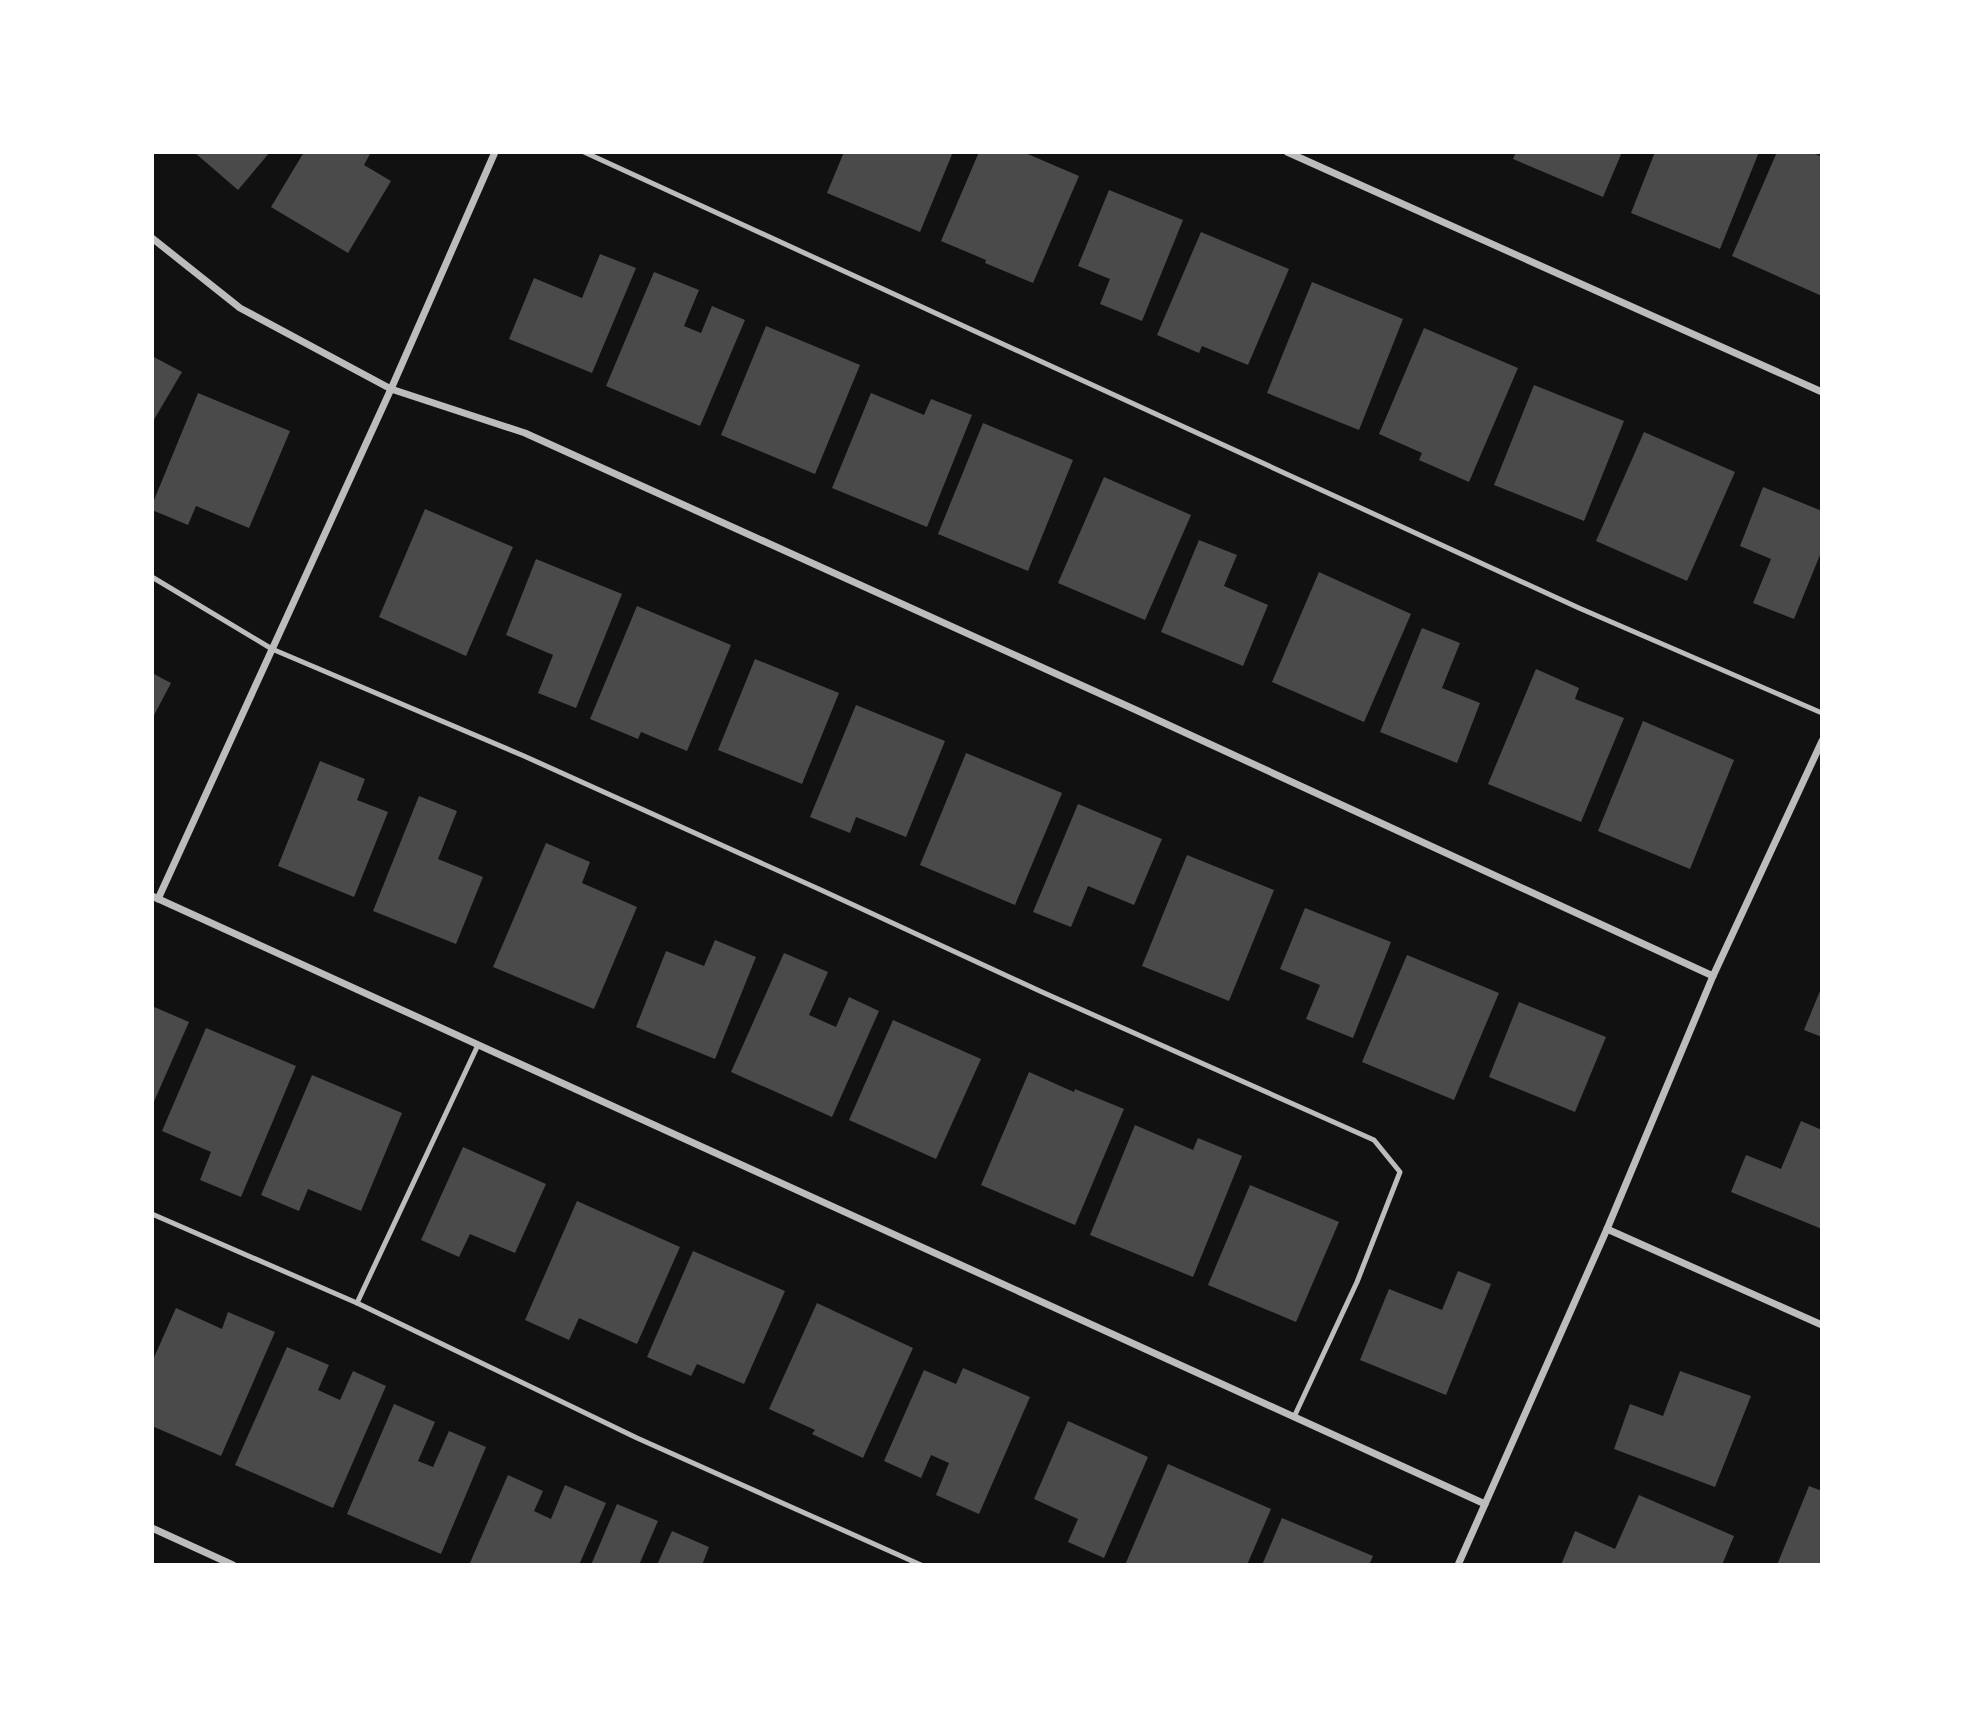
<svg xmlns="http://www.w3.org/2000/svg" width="1974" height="1717" font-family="'DejaVu Sans',sans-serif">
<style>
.building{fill:#4a4a4a}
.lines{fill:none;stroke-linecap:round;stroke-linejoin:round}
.service{stroke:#bcbcbc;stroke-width:5}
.minor{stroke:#bcbcbc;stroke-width:7}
</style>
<rect width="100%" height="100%" fill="#111"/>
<!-- building -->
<g class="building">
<path d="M194 152H270L238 190Z"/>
<path d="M304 152H371L364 165 391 181 348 253 271 207Z"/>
<path d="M844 152H953L920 232 827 193Z"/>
<path d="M979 152H1023L1079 176 1033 283 985 263 986 260 941 241Z"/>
<path d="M1516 152H1622L1603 197 1513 159Z"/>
<path d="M1655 152H1759L1720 249 1631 213Z"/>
<path d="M1777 152H1811L1822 157V296L1732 256Z"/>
<path d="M1109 190 1183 220 1142 321 1100 304 1110 279 1078 266Z"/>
<path d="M1201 232 1289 269 1248 365 1202 346 1199 353 1157 335Z"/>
<path d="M600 254 636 268 592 373 509 339 534 278 582 298Z"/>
<path d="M654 272 699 290 684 326 701 333 712 306 745 320 700 426 606 386Z"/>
<path d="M1312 282 1403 319 1359 430 1267 393Z"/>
<path d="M766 326 860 365 815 474 721 435Z"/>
<path d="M1424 328 1518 368 1469 482 1419 460 1422 453 1379 434Z"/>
<path d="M152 356 182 372 152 423Z"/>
<path d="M1534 385 1624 421 1584 521 1494 485Z"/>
<path d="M198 393 290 431 249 528 196 506 188 525 152 510V505Z"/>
<path d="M871 393 924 415 931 399 972 415 927 527 832 488Z"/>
<path d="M983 423 1073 460 1028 571 938 534Z"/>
<path d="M1644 432 1735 472 1687 581 1596 541Z"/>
<path d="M1104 477 1191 515 1145 620 1058 583Z"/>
<path d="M1763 487 1822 511V550L1794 619 1753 603 1771 559 1740 546Z"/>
<path d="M425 509 513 547 466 656 379 617Z"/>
<path d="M1199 540 1237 555 1224 586 1268 605 1243 666 1161 632Z"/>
<path d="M536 559 622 594 576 708 538 693 553 655 506 635Z"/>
<path d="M1319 572 1411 614 1364 722 1272 682Z"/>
<path d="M637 606 731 645 687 751 641 732 638 739 590 719Z"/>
<path d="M1422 628 1460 643 1442 688 1480 703 1457 763 1380 732Z"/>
<path d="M755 659 839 693 802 784 718 750Z"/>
<path d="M1536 669 1579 688 1575 699 1624 718 1581 822 1488 784Z"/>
<path d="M152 673 171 683 152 719Z"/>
<path d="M856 705 945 741 906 837 856 817 850 833 810 817Z"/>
<path d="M1643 721 1734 760 1690 869 1598 831Z"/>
<path d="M966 753 1062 793 1015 905 920 865Z"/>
<path d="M320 761 365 779 357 800 388 812 354 897 278 866Z"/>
<path d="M419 796 457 811 438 859 483 877 456 944 373 911Z"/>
<path d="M1078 804 1162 839 1134 905 1088 886 1071 927 1033 912Z"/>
<path d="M546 843 590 862 582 883 637 907 594 1009 493 967Z"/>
<path d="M1187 855 1274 890 1229 1001 1142 966Z"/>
<path d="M1305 908 1391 942 1353 1038 1306 1019 1320 985 1280 969Z"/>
<path d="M715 940 756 957 715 1059 636 1027 666 951 704 966Z"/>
<path d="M784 953 828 972 809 1015 836 1027 849 997 879 1011 832 1117 731 1072Z"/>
<path d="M1407 955 1499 993 1454 1100 1362 1062Z"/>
<path d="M1822 986V1037L1804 1030Z"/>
<path d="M1519 1002 1606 1037 1575 1112 1489 1077Z"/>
<path d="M152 1006 189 1022 152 1106Z"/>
<path d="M893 1020 981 1059 936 1159 849 1120Z"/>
<path d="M206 1028 296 1066 241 1197 200 1180 211 1152 162 1131Z"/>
<path d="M1029 1072 1074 1092 1075 1089 1124 1109 1075 1225 981 1185Z"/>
<path d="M312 1075 402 1113 361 1211 308 1189 299 1211 261 1195Z"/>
<path d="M1801 1121 1822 1130V1229L1731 1192 1746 1155 1781 1169Z"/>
<path d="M1135 1125 1193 1150 1198 1138 1242 1156 1193 1277 1090 1235Z"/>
<path d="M463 1147 546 1184 515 1253 470 1234 459 1257 421 1240Z"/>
<path d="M1250 1185 1339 1222 1296 1322 1208 1285Z"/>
<path d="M577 1201 680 1247 637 1344 579 1318 569 1340 525 1320Z"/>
<path d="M693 1251 785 1291 744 1384 697 1364 691 1376 647 1357Z"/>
<path d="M1458 1271 1491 1284 1446 1395 1360 1360 1389 1289 1442 1310Z"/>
<path d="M817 1303 913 1348 863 1458 812 1434 815 1430 769 1409Z"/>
<path d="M176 1308 222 1329 228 1312 275 1332 221 1456 152 1426V1362Z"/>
<path d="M287 1347 329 1365 318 1390 340 1400 353 1371 386 1386 333 1508 235 1465Z"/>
<path d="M963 1368 1030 1397 979 1514 936 1495 949 1463 931 1455 921 1478 884 1461 924 1370 956 1384Z"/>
<path d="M1680 1371 1751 1396 1715 1487 1614 1449 1630 1404 1663 1416Z"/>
<path d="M394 1404 435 1422 418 1461 433 1467 449 1431 486 1447 441 1554 347 1514Z"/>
<path d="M1068 1421 1148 1457 1104 1558 1068 1542 1078 1519 1034 1499Z"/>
<path d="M1168 1464 1271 1509 1247 1565H1125Z"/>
<path d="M508 1475 543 1491 534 1511 551 1519 565 1485 606 1503 579 1565H469Z"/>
<path d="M1809 1486 1822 1491V1565H1777Z"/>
<path d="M1639 1495 1734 1536 1722 1565H1561L1575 1531 1615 1549Z"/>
<path d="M617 1504 658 1521 639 1565H591Z"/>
<path d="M1282 1518 1373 1556 1369 1565H1262Z"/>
<path d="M672 1531 709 1547 702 1565H657Z"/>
</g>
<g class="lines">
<!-- service -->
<g class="service">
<path d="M584 152 1579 608 1822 713"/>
<path d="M152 577 272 649 524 756 821 890 1042 992 1374 1140 1400 1172 1357 1282 1294 1417"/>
<path d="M152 1214 357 1303 637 1438 921 1565"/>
<path d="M357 1303 478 1045"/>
</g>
<!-- minor -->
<g class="minor">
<path d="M1287 152 1822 392"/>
<path d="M152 238 240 308 391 389 525 433 1136 710 1713 976"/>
<path d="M152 896 1485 1504"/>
<path d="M158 899 391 389 495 152"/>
<path d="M1607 1229 1822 1325"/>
<path d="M152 1528 233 1565"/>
<path d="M1458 1565 1607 1229 1713 976 1822 741"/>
</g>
</g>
<!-- border -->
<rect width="1974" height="1717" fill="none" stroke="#ffffff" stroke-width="308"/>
</svg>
